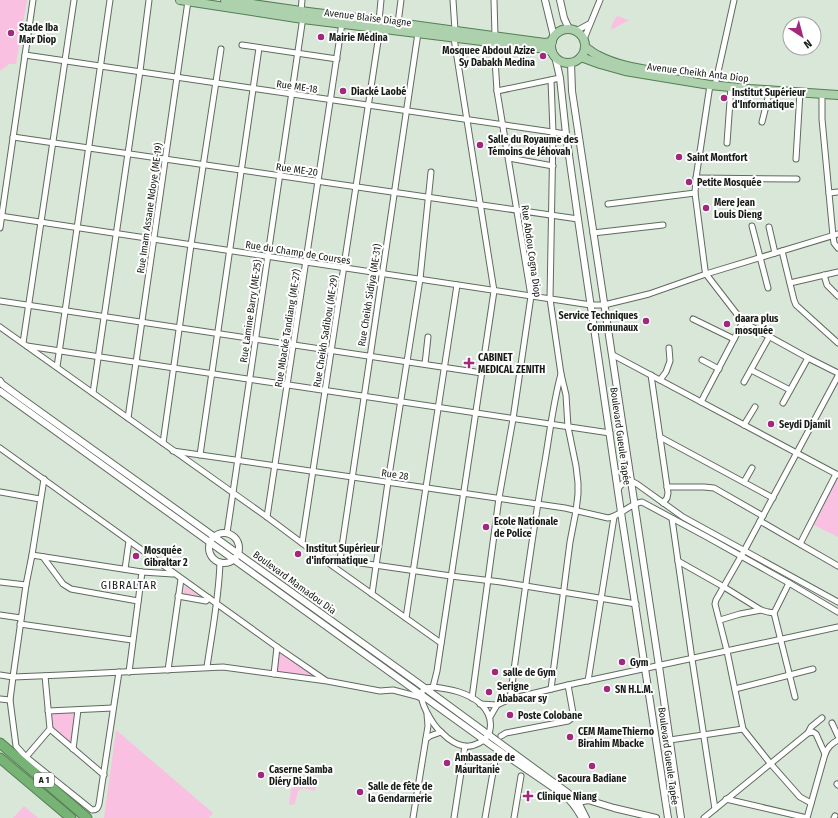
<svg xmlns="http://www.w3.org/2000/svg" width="838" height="818" font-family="'Fira Sans Condensed',sans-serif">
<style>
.green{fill:#f9c0e2}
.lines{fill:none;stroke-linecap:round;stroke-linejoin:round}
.minor-casing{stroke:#5f6b5e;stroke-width:7}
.tertiary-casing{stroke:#5f6b5e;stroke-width:8}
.primary-casing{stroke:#547e53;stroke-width:10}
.motorway-casing{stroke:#547e53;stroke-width:11}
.minor{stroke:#fff;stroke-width:5}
.tertiary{stroke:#fff;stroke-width:6}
.primary{stroke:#add1ac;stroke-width:8}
.motorway{stroke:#76b374;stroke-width:9}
.poi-dot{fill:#a2287e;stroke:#fff;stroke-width:1.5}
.labels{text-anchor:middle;stroke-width:4;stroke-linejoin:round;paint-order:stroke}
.shield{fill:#fff;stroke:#5c5f5c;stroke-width:1}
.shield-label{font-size:9px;font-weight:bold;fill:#161b16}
.street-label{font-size:10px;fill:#161b16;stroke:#fff}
.poi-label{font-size:10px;font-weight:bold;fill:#161b16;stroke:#fff;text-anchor:start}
.neighbourhood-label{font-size:11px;letter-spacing:1px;fill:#161b16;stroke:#fff}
</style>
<rect width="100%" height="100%" fill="#d9e7d8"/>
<!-- green -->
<g class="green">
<path d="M0 0H27L16 64H9L0 71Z"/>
<path d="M617 16 629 20 611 30 612 24Z"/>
<path d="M836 478 838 479V537L812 524Z"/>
<path d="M185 586 198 595 197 597 183 594Z"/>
<path d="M279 652 318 678 277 673Z"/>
<path d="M76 711 72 746 52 729 50 713Z"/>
<path d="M116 730 213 813 209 818H104Z"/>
<path d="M306 780 317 782 315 791 303 788 298 791 295 804 289 805 291 789Z"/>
<path d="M24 806 38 818H13Z"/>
</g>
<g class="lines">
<!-- minor casing -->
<g class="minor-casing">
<g id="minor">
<path d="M301 11 302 0"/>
<path d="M379 21 381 0"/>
<path d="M398 23 401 0"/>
<path d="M576 31 589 24"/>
<path d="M584 39 600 0"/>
<path d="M242 45 337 59"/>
<path d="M25 55 566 134"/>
<path d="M551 80 553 132 550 299 561 374 566 395 568 427 576 466 578 483V494L576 511 570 542 551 689"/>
<path d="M716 81 734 0"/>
<path d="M710 85 696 178 695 193 705 270 706 274 743 322 808 358 838 373"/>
<path d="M497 91 560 78"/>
<path d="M822 94V119L833 236 834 243 838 248"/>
<path d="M762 122 770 90"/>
<path d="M13 137 578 219"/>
<path d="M727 143 731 87"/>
<path d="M509 158 553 166"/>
<path d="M796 159 800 92"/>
<path d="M696 178 797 179"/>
<path d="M829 193 838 192"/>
<path d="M608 204 695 193"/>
<path d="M0 216 591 305H604L649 294 706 274 838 234"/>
<path d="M752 226 768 288"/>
<path d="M769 227 775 253"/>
<path d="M0 228 33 0"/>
<path d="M593 233 663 225"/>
<path d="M782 251 794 300 796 305 838 343"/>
<path d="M824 275 827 285 838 296"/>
<path d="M790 283 838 272"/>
<path d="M0 301 482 373"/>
<path d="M693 319 734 339"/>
<path d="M0 327 267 517 334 567 441 643"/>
<path d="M23 343 74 0"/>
<path d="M27 346 610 433"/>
<path d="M613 355 838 475"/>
<path d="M702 360 719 369"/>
<path d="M425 364 428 337"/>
<path d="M57 367 110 0"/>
<path d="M751 370 790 390"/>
<path d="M651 375 668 493 667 498 663 503"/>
<path d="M660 380 666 372 670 361 669 348"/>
<path d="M744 382 769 337"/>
<path d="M93 393 140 71 149 0"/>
<path d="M701 402 743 322"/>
<path d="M783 403 808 358"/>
<path d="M128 418 188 1"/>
<path d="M744 425 755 407"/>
<path d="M660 437 773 498"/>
<path d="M163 443 191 245 221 49"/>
<path d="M0 448 277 647 325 680"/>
<path d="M173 451 565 508 608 518C620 516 631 503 642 502L707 537 789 583 838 612"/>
<path d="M200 455 259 48"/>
<path d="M44 479 32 555 26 585 13 677 10 700 16 746 26 757 92 810C97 810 98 808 99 804L119 672"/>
<path d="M744 482 752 468"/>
<path d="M667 487H704L714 488 763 516"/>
<path d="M618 489C624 480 628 479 637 484L683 517 838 602"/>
<path d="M0 492 40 499"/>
<path d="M267 517 342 23"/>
<path d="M672 519 692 659 715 809"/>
<path d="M760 521 838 566"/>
<path d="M227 533 303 17"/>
<path d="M302 543 380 28"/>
<path d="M800 544 836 474"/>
<path d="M32 555 142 572 173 574"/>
<path d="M43 557 63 584 71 589 138 601"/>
<path d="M340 560 418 33"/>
<path d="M678 561 724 587 761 610 768 612 774 613"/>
<path d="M328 562 340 560 451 576 501 582 636 604"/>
<path d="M125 569 129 541"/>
<path d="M0 582 26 585"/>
<path d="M789 583 774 613 795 697"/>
<path d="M372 594 388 482 420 279 431 172"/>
<path d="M178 596 206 601 209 598"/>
<path d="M0 615 21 618"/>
<path d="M406 618C423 507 440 396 457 285"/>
<path d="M720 620 740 614 761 610"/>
<path d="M20 624 132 640"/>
<path d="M207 667C212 632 219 598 220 562"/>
<path d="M168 670 181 579"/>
<path d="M129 672 142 572"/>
<path d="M274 674 277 647"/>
<path d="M0 675 13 677 62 675 223 667 327 681 380 691 393 690 416 696 421 698"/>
<path d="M588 681 614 517"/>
<path d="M433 687 437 671 494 291 454 38 455 30 453 0"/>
<path d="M433 687C450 689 467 692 481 704 493 716 495 735 479 743 475 745 469 747 464 746 456 745 447 738 441 732 434 726 415 698 424 689 426 687 430 688 433 687Z"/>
<path d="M735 689 813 669"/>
<path d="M472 698 499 498 513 419 531 296 497 91 494 43 495 36 494 0"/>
<path d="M0 699 10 700"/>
<path d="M510 699C521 620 531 540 545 461 550 432 553 403 561 374"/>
<path d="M480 704 497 705"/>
<path d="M48 711 113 708"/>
<path d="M490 717 497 705 510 699 568 685 838 627"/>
<path d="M832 723 838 736"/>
<path d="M50 729 104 775"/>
<path d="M808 733 811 727 822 718"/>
<path d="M501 736 506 733 568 721C572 719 573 717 573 713L568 685"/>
<path d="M426 739 430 736 441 732"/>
<path d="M670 740 743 729"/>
<path d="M73 749 78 710"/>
<path d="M26 757 50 729 45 676"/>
<path d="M837 784 838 785"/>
<path d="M726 799 807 818"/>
<path d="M811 803 800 797 770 763 743 729 727 651 715 604 716 600 744 551 838 376"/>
<path d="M413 818 428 726 427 714"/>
<path d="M454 818 465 746"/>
<path d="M485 818 496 755"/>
<path d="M514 818 521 776"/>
<path d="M704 818 808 733 813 732 816 734 825 754"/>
<path d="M807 818 825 754C828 747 831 744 838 740"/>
<path d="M834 818 835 816"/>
</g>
</g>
<!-- tertiary casing -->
<g class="tertiary-casing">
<g id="tertiary">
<path d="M545 0 554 37"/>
<path d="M560 0 564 18 569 29"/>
<path d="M555 56 560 78 566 134 578 219 622 519 668 818"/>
<path d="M571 63 572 91 659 666 681 818"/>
<path d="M0 381 2 384 21 398 418 683 568 793 578 802 586 818"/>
<path d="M0 391 491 745 564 795C572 801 577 809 582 818"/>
<circle cx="224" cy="548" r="15"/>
<path d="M574 801 578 802 588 800 614 808 656 818"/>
</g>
</g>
<!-- primary casing -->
<g class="primary-casing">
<g id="primary">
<path d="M180 0 303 19 546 49 552 52"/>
<path d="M225 0 308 12 398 23 545 43 552 42"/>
<circle cx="568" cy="46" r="17"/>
<path d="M585 47C590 50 594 54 599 56 618 66 642 69 664 73"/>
<path d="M581 57 600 64 625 71 710 85 750 89 838 95"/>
</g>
</g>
<!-- motorway casing -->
<g class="motorway-casing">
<g id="motorway">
<path d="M0 743 87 818"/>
<path d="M0 758 71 818"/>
</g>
</g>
<!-- minor -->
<use href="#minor" class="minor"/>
<!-- tertiary -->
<use href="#tertiary" class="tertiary"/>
<!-- primary -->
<use href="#primary" class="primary"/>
<!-- motorway -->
<use href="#motorway" class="motorway"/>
</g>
<!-- markers -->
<g class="poi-dot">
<circle cx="11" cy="33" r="4"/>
<circle cx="321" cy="37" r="4"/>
<circle cx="543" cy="56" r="4"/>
<circle cx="343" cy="91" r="4"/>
<circle cx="724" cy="98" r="4"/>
<circle cx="480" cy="145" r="4"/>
<circle cx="679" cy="157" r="4"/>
<circle cx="689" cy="182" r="4"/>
<circle cx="706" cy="208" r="4"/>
<circle cx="646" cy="321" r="4"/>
<circle cx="727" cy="324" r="4"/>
<path d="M467 357h4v4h4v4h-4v4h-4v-4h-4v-4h4z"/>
<circle cx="771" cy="424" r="4"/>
<circle cx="486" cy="527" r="4"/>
<circle cx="298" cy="554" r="4"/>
<circle cx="136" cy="556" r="4"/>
<circle cx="622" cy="662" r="4"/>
<circle cx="495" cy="672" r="4"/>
<circle cx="607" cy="689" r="4"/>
<circle cx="489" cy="692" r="4"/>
<circle cx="510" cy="715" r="4"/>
<circle cx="570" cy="737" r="4"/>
<circle cx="447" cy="763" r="4"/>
<circle cx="592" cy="766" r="4"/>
<circle cx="261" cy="775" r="4"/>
<circle cx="360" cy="792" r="4"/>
<path d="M526 790h4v4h4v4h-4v4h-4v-4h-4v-4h4z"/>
</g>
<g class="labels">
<!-- shield labels -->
<rect class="shield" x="34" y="773" width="20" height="14" rx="3"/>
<g class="shield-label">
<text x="44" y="783">A 1</text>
</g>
<!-- street labels -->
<g class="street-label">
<text transform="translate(368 17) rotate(7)" y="4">Avenue Blaise Diagne</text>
<text transform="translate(698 72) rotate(7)" y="4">Avenue Cheikh Anta Diop</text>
<text transform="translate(297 86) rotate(8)" y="4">Rue ME-18</text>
<text transform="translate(297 169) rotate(8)" y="4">Rue ME-20</text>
<text transform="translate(149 208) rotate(-82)" y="4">Rue Imam Assane Ndoye (ME-19)</text>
<text transform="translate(532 251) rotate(82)" y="4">Rue Abdou Cogna Diop</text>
<text transform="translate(298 252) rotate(9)" y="4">Rue du Champ de Courses</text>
<text transform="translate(369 295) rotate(-81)" y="4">Rue Cheikh Sidiya (ME-31)</text>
<text transform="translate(250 311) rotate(-82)" y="4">Rue Lamine Barry (ME-25)</text>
<text transform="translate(287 328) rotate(-81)" y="4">Rue Mbacké Tandiang (ME-27)</text>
<text transform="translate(325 331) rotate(-81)" y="4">Rue Cheikh Sadibou (ME-29)</text>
<text transform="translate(621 436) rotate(82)" y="4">Boulevard Gueule Tapée</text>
<text transform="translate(395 474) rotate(8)" y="4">Rue 28</text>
<text transform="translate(295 582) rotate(36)" y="4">Boulevard Mamadou Dia</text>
<text transform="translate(669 756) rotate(82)" y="4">Boulevard Gueule Tapée</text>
</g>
<!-- poi labels -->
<g class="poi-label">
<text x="19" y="31">Stade Iba<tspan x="19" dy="12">Mar Diop</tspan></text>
<text x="329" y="41">Mairie Médina</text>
<text x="535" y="54" text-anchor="end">Mosquee Abdoul Azize<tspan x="535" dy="12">Sy Dabakh Medina</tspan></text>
<text x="351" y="95">Diacké Laobé</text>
<text x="732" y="96">Institut Supérieur<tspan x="732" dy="12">d'Informatique</tspan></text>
<text x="488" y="143">Salle du Royaume des<tspan x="488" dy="12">Témoins de Jéhovah</tspan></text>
<text x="687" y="161">Saint Montfort</text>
<text x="697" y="186">Petite Mosquée</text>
<text x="714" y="206">Mere Jean<tspan x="714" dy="12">Louis Dieng</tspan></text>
<text x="638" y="319" text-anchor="end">Service Techniques<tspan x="638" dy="12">Communaux</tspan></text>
<text x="735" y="322">daara plus<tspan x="735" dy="12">mosquée</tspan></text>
<text x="478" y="361">CABINET<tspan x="478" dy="12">MEDICAL ZENITH</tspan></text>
<text x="779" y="428">Seydi Djamil</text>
<text x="494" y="525">Ecole Nationale<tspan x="494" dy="12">de Police</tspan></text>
<text x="306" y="552">Institut Supérieur<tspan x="306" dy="12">d'informatique</tspan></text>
<text x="144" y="554">Mosquée<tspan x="144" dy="12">Gibraltar 2</tspan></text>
<text x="630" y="666">Gym</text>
<text x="503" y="676">salle de Gym</text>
<text x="497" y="690">Serigne<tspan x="497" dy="12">Ababacar sy</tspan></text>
<text x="615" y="693">SN H.L.M.</text>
<text x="518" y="719">Poste Colobane</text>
<text x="578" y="735">CEM MameThierno<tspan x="578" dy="12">Birahim Mbacke</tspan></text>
<text x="455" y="761">Ambassade de<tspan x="455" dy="12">Mauritanie</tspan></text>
<text x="269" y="773">Caserne Samba<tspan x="269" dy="12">Diéry Diallo</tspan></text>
<text x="592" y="782" text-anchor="middle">Sacoura Badiane</text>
<text x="368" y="790">Salle de fête de<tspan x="368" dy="12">la Gendarmerie</tspan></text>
<text x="537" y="800">Clinique Niang</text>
</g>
<!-- neighbourhood labels -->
<g class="neighbourhood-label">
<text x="129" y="589">GIBRALTAR</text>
</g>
</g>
<!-- north arrow -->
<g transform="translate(802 36) rotate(144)"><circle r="19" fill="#ffffff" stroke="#a2a4a2"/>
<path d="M0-3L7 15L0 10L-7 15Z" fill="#a2287e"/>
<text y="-6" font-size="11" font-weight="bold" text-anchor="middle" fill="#161b16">N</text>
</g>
</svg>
